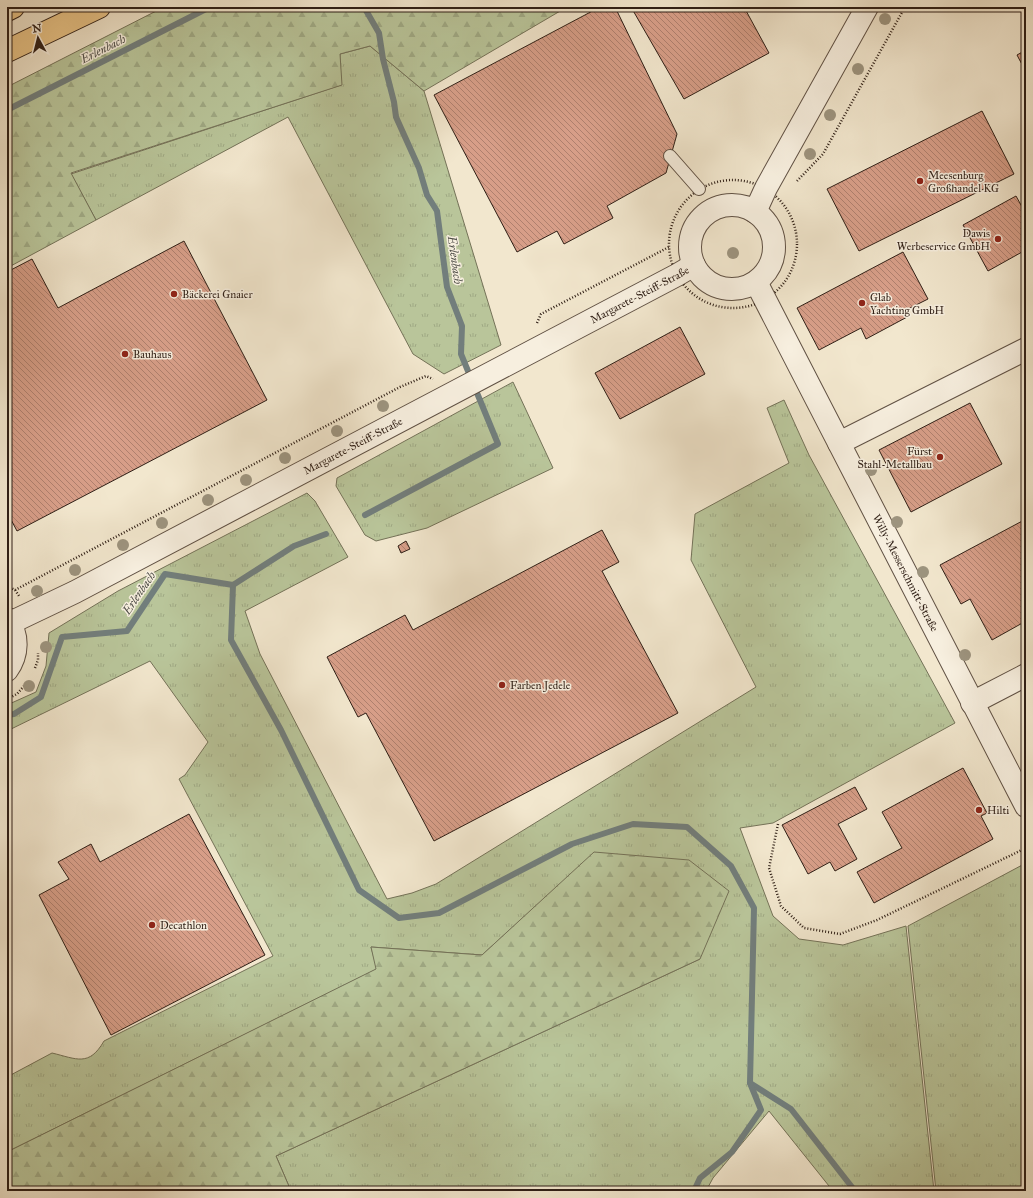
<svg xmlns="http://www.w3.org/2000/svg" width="1033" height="1198" font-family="'IM FELL Great Primer',serif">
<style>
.grass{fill:url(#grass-tufts);stroke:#747258}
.forest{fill:url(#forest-firs);stroke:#747258}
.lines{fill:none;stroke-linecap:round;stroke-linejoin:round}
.stream{stroke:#727e7c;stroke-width:6}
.building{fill:url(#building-back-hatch);stroke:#2f1f16}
.service-casing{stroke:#605144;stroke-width:14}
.minor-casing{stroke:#605144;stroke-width:24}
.trunk-casing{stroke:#2f1f16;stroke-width:24}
.path{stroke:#2f1f16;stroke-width:2.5;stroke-dasharray:1 2;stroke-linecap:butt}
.service{stroke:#f7efdf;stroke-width:12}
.minor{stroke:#f7efdf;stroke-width:22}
.trunk{stroke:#e9c487;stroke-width:22}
.tree{fill:#9d947f}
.poi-dot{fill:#8f2418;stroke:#f7efdf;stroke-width:1.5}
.labels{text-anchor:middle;stroke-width:3;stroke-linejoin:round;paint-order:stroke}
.poi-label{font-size:11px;fill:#2f1f16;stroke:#f7efdf;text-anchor:start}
.street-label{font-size:11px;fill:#2f1f16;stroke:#f7efdf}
.water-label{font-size:12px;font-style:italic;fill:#504f49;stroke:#f7efdf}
</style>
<defs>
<pattern id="grass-tufts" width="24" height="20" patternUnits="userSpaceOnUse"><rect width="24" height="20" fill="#b9c59a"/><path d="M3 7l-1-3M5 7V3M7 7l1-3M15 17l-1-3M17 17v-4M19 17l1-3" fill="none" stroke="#9fa984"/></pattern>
<pattern id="forest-firs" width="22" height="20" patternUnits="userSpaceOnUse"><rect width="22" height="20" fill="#b9c59a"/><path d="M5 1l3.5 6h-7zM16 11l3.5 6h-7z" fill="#9fa984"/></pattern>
<pattern id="building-back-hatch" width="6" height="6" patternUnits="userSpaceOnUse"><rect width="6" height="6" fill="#d79e88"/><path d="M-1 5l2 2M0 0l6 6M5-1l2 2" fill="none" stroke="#af806e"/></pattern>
</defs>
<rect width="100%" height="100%" fill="#f2e7ce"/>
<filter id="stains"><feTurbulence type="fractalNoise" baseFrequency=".005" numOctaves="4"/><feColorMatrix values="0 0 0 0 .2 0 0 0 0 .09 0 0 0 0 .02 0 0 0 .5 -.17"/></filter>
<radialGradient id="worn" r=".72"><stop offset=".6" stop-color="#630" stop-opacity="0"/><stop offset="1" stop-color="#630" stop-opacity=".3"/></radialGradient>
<!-- grass -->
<g class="grass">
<path d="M370 46 424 91 501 345 444 374 413 354 288 117 96 220 71 174 341 85 340 54Z"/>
<path d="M513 382 553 468 427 528 376 541 365 535 336 486 337 478Z"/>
<path d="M784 400 809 455 955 723 773 823 740 828 773 916 799 939 843 945 906 926 934 1191H833L769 1111 713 1178 706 1191H291L276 1156 700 959 595 852 482 955 371 947 377 969 7 1152V1077L52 1053C77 1059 89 1067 104 1041L273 956 179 779 185 775 208 742 150 661 7 731V705L36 692 46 666 49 633 118 591 307 493 315 501 348 557 245 611 260 654 387 899 412 893 436 884 756 687 691 560 695 514 789 463 767 408Z"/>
<path d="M1026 863V1191H936L908 926Z"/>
</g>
<!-- forest -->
<g class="forest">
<path d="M164 7H567L424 91 370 46 340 54 342 85 71 173 96 220 7 268V87Z"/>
<path d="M594 852 689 860 729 891 700 959 276 1156 291 1191H7V1152L376 969 371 947 482 955Z"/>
</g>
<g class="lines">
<!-- stream -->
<g class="stream">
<path d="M364 7 379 33 383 59 394 102 396 117 419 168 427 195 437 211 447 287 462 326 461 354 498 444 365 515"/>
<path d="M7 110 210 7"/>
<path d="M233 585 231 640 281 730 359 890 399 918 439 913 572 844 633 824 687 827 731 866 754 908 750 1083 791 1109 855 1191"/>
<path d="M7 715 14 714 41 697 62 637 127 631 165 574 233 585 294 546 326 534"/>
<path d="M694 1191 700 1178 732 1152 761 1110 750 1083"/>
</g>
</g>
<!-- building -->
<g class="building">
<path d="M600 7H615L677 134 666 173 607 206 613 218 564 244 557 231 517 252 434 95Z"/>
<path d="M631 7H744L769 53 684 99Z"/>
<path d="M1026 50V72L1017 55Z"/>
<path d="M982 111 1014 174 859 251 827 189Z"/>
<path d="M1016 196 1026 214V259L1022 252 988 271 963 225Z"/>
<path d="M184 241 267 400 17 531 7 512V272L32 259 58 308Z"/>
<path d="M903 252 928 299 906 310 909 316 866 339 861 328 819 350 797 308Z"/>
<path d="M680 327 705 374 620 419 595 373Z"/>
<path d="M970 403 1002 464 911 512 879 450Z"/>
<path d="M1026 519V621L992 640 970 599 961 604 940 565Z"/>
<path d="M602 530 619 562 602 571 678 713 434 841 366 713 358 717 327 657 405 615 413 630Z"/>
<path d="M406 541 410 549 401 553 398 546Z"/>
<path d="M963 768 987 813 981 816 993 839 874 903 857 872 902 848 882 812Z"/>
<path d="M855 787 867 809 838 824 857 859 835 871 830 862 808 874 782 825Z"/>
<path d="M189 814 265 955 111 1035 39 895 69 879 58 862 91 844 100 862Z"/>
</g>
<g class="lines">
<!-- service casing -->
<g class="service-casing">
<path id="service" d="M670 156 699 189"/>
</g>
<!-- minor casing -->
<g class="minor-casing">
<g id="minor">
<circle cx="732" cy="247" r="42"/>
<path d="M755 212 766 188 867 7"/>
<path id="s1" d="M756 282 1026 806"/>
<path d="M839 443 1026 349"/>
<path d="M7 619C19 635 18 655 7 670"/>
<path id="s2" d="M10 623 75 592 677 275 694 265"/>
<path d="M972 703 1026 675"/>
</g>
</g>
<!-- trunk casing -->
<g class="trunk-casing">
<g id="trunk">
<path d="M7 10 13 7"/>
<path d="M7 51 99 7"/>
</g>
</g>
<!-- path -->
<g class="path">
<circle cx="733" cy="244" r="64"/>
<path d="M797 181 823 154 905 7"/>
<path d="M537 323 541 314 669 247"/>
<path d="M7 586 15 590 19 596"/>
<path d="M15 590 400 387 426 376 433 379"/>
<path d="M35 668 38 660V653"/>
<path d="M7 699 17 694 24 686"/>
<path d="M778 824 769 868 781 906 804 928 840 934 877 920 1026 848"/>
</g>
<!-- service -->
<use href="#service" class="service"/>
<!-- minor -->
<use href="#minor" class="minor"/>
<!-- trunk -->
<use href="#trunk" class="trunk"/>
</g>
<!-- trees -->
<g class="tree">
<circle cx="885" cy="19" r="6"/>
<circle cx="858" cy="69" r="6"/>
<circle cx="830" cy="115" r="6"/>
<circle cx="810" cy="154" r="6"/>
<circle cx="733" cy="253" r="6"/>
<circle cx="383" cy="406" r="6"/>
<circle cx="337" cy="431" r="6"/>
<circle cx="285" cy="458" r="6"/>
<circle cx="871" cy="470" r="6"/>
<circle cx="246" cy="480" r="6"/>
<circle cx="208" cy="500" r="6"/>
<circle cx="897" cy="522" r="6"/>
<circle cx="162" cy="523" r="6"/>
<circle cx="123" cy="545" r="6"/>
<circle cx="75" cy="570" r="6"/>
<circle cx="923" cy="572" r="6"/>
<circle cx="37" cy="591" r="6"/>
<circle cx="46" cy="647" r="6"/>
<circle cx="965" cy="655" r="6"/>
<circle cx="29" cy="686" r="6"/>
</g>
<!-- markers -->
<g class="poi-dot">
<circle cx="920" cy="181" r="4"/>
<circle cx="998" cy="239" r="4"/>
<circle cx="174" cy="294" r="4"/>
<circle cx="862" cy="303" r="4"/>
<circle cx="125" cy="354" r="4"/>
<circle cx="940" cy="457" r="4"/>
<circle cx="502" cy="685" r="4"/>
<circle cx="979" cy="810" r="4"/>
<circle cx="152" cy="925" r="4"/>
</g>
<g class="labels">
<!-- poi labels -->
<g class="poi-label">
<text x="928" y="179">Meesenburg<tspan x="928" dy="13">Großhandel KG</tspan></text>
<text x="990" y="237" text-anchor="end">Dawis<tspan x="990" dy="13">Werbeservice GmbH</tspan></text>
<text x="182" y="298">Bäckerei Gnaier</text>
<text x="870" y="301">Glab<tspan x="870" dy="13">Yachting GmbH</tspan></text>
<text x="133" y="358">Bauhaus</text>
<text x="932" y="455" text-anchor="end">Fürst<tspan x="932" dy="13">Stahl-Metallbau</tspan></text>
<text x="510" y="689">Farben Jedele</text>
<text x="987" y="814">Hilti</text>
<text x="160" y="929">Decathlon</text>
</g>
<!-- street labels -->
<g class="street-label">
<text dy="4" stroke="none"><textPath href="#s2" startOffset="710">Margarete-Steiff-Straße</textPath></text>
<text dy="4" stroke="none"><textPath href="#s2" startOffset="386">Margarete-Steiff-Straße</textPath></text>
<text dy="4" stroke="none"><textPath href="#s1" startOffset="327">Willy-Messerschmitt-Straße</textPath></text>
</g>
<!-- water labels -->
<g class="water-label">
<text transform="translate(103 49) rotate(-27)" y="4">Erlenbach</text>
<text transform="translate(455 260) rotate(82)" y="4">Erlenbach</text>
<text transform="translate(139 593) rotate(-56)" y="4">Erlenbach</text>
</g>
</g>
<!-- margin -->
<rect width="1033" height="1198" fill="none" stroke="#f2e7ce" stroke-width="24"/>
<rect x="8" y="8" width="1017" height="1182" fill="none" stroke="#2f1f16" stroke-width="2"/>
<rect x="12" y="12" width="1009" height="1174" fill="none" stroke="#2f1f16"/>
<!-- north arrow -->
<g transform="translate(38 38) rotate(353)" stroke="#f7efdf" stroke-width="3" paint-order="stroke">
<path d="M0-3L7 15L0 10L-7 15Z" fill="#2f1f16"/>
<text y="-6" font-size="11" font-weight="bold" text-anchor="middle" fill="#2f1f16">N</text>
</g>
<rect width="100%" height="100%" filter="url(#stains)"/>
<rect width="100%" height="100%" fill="url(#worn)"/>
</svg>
